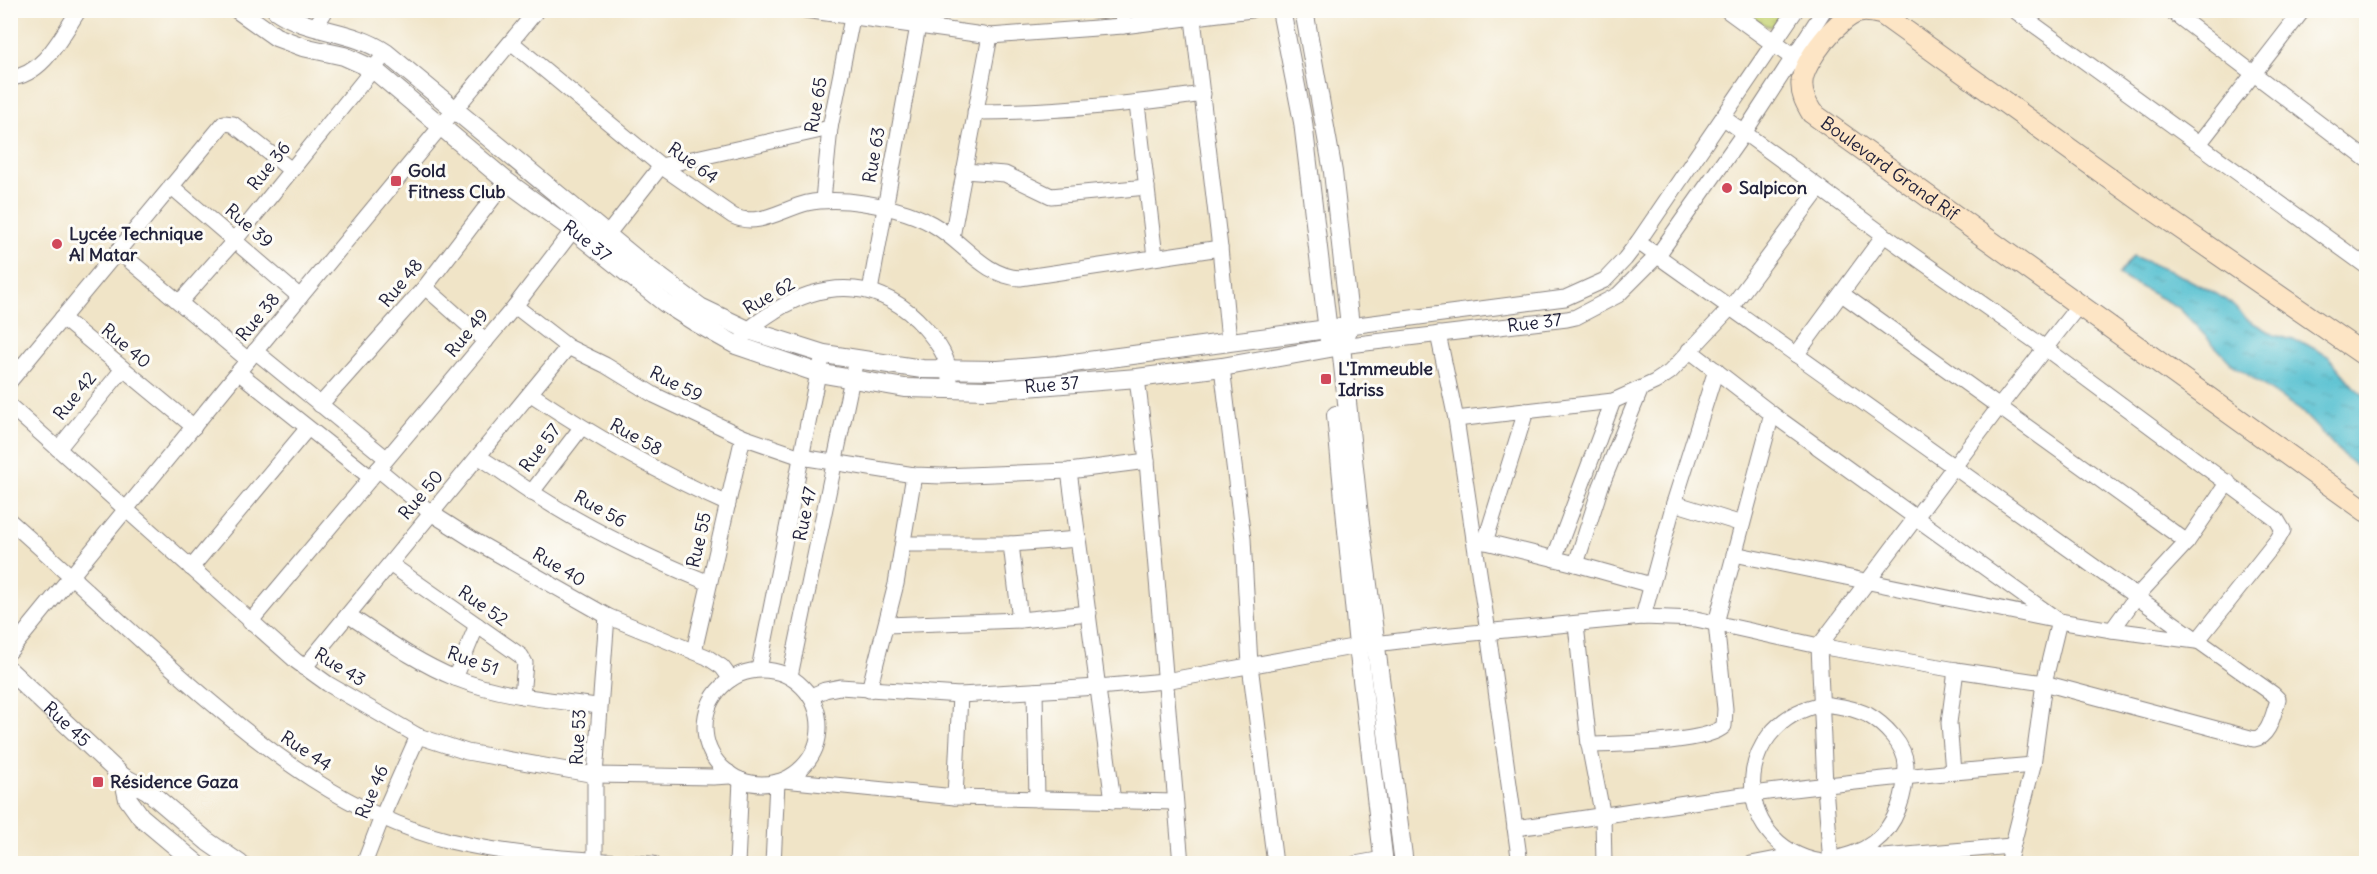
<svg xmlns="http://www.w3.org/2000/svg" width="2377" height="874" font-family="Delius,sans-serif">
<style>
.park{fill:url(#park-dots);stroke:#747b58;stroke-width:1.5}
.water{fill:url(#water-ripples);stroke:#3c7186;stroke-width:1.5}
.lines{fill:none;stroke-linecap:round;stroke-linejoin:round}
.minor-casing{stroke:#898381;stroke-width:17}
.tertiary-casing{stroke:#898381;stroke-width:20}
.secondary-casing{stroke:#898381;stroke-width:23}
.minor{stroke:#fff;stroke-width:15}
.tertiary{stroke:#fff;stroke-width:18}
.secondary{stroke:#fde5c5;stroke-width:21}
.poi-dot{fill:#d1495b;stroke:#fdfcf7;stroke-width:2}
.labels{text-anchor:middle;stroke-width:6;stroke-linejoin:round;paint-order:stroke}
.street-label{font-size:18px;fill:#22223b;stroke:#fdfcf7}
.poi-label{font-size:18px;font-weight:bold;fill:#22223b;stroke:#fdfcf7;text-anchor:start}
</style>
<defs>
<pattern id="park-dots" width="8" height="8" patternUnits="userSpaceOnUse" patternTransform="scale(1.5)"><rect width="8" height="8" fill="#c6d475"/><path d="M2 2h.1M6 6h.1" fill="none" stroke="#aab666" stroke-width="1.8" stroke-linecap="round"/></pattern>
<pattern id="water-ripples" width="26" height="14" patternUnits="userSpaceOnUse" patternTransform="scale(1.5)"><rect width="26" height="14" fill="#55c0d0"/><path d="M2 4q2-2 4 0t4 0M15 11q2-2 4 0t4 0" fill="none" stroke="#469caa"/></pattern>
</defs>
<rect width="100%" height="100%" fill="#fdfcf7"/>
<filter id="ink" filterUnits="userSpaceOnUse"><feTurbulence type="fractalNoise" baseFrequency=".0167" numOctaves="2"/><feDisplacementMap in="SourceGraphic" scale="12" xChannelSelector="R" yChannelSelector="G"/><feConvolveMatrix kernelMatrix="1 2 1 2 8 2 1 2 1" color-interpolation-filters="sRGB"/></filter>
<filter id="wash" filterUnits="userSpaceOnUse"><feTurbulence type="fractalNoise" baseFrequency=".008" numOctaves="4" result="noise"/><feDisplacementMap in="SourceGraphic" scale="24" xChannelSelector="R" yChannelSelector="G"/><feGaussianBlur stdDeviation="1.35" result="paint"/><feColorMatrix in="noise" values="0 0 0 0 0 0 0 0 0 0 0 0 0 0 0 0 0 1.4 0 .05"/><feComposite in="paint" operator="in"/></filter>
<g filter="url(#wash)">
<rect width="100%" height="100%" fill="#f0e4c7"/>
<!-- park -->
<path class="park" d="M1743 11H1785L1775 26C1763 29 1753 17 1743 11Z"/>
<!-- water -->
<path class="water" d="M2133 256 2186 278 2227 300 2248 320 2274 335 2304 343 2328 356 2354 387 2366 397V475L2344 456 2301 411 2232 364 2179 308 2118 275Z"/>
</g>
<g filter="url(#ink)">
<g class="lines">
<!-- minor casing -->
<g class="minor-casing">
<g id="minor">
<path d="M805 10 990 36 1123 26 1251 10"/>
<path d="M1122 10 1123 26"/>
<path d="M1192 10 1220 248 1229 341"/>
<path d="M2014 10 2366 266"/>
<path d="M2170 10 2366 159"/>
<path d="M315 27 326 10"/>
<path d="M511 42 661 166 733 216C757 228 783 209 807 203 821 200 834 200 848 201 876 204 907 210 932 224 963 241 983 276 1020 278L1220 248"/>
<path d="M10 78C44 75 62 35 79 10"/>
<path d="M1137 104 1155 257"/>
<path d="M975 112C1052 112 1127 105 1203 94"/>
<path d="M1724 118 1884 235 2045 348 2277 520 2283 530 2278 539 2197 641"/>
<path d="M2199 144 2303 10"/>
<path d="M964 171 1005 174 1051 196 1147 187"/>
<path d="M171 186 300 297"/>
<path d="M823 200 830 128 852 18"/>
<path d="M607 235 661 166 830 128"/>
<path d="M952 237 990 36"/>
<path d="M118 251 248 360"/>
<path d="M425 287 486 341"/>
<path d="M870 291 918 26"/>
<path d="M1842 294 2187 542"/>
<path d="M180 302 235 240 386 53"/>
<path d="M515 306 568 347 605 365 654 395 743 437 801 457 914 475 942 476 1069 471 1147 461"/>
<path d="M62 318 194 427"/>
<path d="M1350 326 1565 298 1605 280 1625 259 1638 242 1796 10"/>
<path d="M1438 334 1456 419 1488 632 1520 864"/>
<path d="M744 335C752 325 765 317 776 310 829 278 883 280 925 328 938 343 950 360 950 380"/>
<path id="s1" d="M1341 346 1567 319 1576 317 1618 295 1658 255 1744 133 1824 10"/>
<path d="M1689 350 1772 414 2059 621 2112 630 2196 641"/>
<path d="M255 351 386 458"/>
<path d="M1796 355 1884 235"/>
<path d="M1222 367 1243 539 1250 665 1275 864"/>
<path d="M238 372 370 477"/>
<path d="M1137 378 1147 461 1181 864"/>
<path d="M10 381 224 123 233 124 291 170"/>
<path d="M531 394C594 436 658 473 728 504"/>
<path d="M320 405 425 287 506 181"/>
<path d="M10 406 296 661 328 684 418 736 467 752 595 775 713 777 730 776 728 772"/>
<path d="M1456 419 1613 401 1655 382 1670 372 1732 306 1820 188"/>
<path d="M58 449 123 369"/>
<path d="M479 457C498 468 515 482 533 493 588 529 648 558 709 583"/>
<path d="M378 469 431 513 475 541 607 616 707 657 722 667 731 679"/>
<path d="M1069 471 1113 801"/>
<path d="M531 493 581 428"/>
<path d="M1674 503 1742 524"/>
<path d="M10 521C71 575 130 632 192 686 268 752 350 816 450 841 517 857 585 860 653 864"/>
<path d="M1474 539 1576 564 1651 585"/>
<path d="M1485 542 1526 411"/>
<path d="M904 544H1011L1079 539"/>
<path d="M1011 544 1020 620"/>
<path d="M1734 554 2059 621 2044 683 2033 765 2008 864"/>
<path d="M1554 559 1613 401"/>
<path d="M390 564 521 656 525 663 522 696"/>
<path d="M1576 564 1601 486 1640 391"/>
<path d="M191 568 307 429"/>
<path d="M348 615C382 637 416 662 455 678 500 696 551 700 599 706"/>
<path d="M1643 617 1674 503 1716 370"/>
<path d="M250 622 515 306 573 230"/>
<path d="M887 625 1020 620 1089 613"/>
<path d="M1576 625 1589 745 1603 817 1604 864"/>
<path d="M2112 630 2136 597 2187 542 2228 482"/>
<path d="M10 651 248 360 537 10"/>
<path d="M694 651 743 437"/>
<path d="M304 668 568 347"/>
<path d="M759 669 818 373 824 354"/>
<circle cx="762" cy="727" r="57"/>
<path d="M790 676 856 359"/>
<path d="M455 678 477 625"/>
<path d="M869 690 896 584 914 475"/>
<path d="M1035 691 1037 799"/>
<path d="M811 696 825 690 840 687 960 695 1098 687 1165 681 1358 646 1441 636 1643 617 1696 619 1819 646 1956 670 2044 683 2254 739C2269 737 2273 715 2277 703L2278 699 2273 694 1638 242"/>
<path d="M1823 704C1838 706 1854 708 1868 715 1884 724 1905 745 1906 765 1906 794 1897 825 1873 843 1860 853 1846 856 1831 860L1830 863C1730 854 1726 723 1823 704Z"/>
<path d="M1589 745C1616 744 1706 744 1724 726L1725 709 1716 623 1772 414"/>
<path d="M1953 772 1949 723 1956 670"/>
<path d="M784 780 955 797 1175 802"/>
<path d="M955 797 960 695"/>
<path d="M1515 828C1595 818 1674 803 1753 794 1846 782 1940 773 2033 765"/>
<path d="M1853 854 1884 857 2011 846"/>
<path d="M595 860V775L607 616"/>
<path d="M364 864 382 817 418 736"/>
<path d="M737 864 741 780"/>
<path d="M773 864 777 782"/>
<path d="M1355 864 1383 859"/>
<path d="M1751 864 1777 859 1794 854"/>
<path d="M1831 864 1825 786 1819 646 1999 407 2079 305"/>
</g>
</g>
<!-- tertiary casing -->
<g class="tertiary-casing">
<g id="tertiary">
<path id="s2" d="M238 10 276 37 303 47 344 56 373 69 506 181 573 230 665 303 695 322 736 345 818 373 905 388 989 390 1137 378 1222 367 1341 346"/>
<path d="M276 10C309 33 351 29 386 53L641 263 700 307 748 330 824 354 922 369 998 370 1058 365 1350 326"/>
<path d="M1281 10 1303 122 1329 340"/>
<path d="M1304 10 1333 172 1350 326 1341 346 1359 515 1404 864"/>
<path d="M1729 10 1792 56"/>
<path d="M1336 415 1358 646 1384 864"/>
<path id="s3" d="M10 671 123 777 147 790 208 842 240 864"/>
<path d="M123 777 128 799 141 817 197 864"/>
</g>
</g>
<!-- secondary casing -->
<g class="secondary-casing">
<g id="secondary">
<path id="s4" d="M2366 356 2150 207 1882 14C1874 12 1867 10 1859 12 1839 16 1803 62 1802 82 1801 94 1806 103 1812 113L2366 511"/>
</g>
</g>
<!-- minor -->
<use href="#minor" class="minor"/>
<!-- tertiary -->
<use href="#tertiary" class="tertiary"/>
<!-- secondary -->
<use href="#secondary" class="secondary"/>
</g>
</g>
<!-- markers -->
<g class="poi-dot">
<rect x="390" y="175" width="12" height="12" rx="3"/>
<circle cx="1727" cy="188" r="6"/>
<circle cx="57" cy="244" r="6"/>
<rect x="1320" y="373" width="12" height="12" rx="3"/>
<rect x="92" y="776" width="12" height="12" rx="3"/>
</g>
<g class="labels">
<!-- street labels -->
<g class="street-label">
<text transform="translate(816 105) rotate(-80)" y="6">Rue 65</text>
<text transform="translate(874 155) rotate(-80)" y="6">Rue 63</text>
<text transform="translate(693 163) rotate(36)" y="6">Rue 64</text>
<text transform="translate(269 166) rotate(-51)" y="6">Rue 36</text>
<text dy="6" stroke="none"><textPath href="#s4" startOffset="838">Boulevard Grand Rif</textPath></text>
<text transform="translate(249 226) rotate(41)" y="6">Rue 39</text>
<text dy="6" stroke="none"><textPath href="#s2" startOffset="424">Rue 37</textPath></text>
<text transform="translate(401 283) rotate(-50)" y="6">Rue 48</text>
<text transform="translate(769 296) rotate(-30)" y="6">Rue 62</text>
<text transform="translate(258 317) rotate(-50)" y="6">Rue 38</text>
<text dy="6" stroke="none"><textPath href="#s1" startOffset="195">Rue 37</textPath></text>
<text transform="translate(467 333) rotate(-50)" y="6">Rue 49</text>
<text transform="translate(126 346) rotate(40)" y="6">Rue 40</text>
<text transform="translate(676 384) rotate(27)" y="6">Rue 59</text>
<text dy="6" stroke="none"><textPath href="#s2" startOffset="928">Rue 37</textPath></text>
<text transform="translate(75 396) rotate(-51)" y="6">Rue 42</text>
<text transform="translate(636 437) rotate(29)" y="6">Rue 58</text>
<text transform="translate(540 448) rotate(-53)" y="6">Rue 57</text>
<text transform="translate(421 495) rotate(-50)" y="6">Rue 50</text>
<text transform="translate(600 509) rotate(29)" y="6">Rue 56</text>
<text transform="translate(805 514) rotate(-78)" y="6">Rue 47</text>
<text transform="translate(699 540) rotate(-77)" y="6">Rue 55</text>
<text transform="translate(559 567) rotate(31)" y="6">Rue 40</text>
<text transform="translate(483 606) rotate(35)" y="6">Rue 52</text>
<text transform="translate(473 661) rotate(20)" y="6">Rue 51</text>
<text transform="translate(340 667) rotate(32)" y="6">Rue 43</text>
<text dy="6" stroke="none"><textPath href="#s3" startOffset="78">Rue 45</textPath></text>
<text transform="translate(578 737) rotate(-87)" y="6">Rue 53</text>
<text transform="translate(306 751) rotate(34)" y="6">Rue 44</text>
<text transform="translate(372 792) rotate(-67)" y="6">Rue 46</text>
</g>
<!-- poi labels -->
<g class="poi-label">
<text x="408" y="177">Gold<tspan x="408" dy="21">Fitness Club</tspan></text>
<text x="1739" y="194">Salpicon</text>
<text x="69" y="240">Lycée Technique<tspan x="69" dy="21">Al Matar</tspan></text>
<text x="1338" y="375">L'Immeuble<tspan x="1338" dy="21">Idriss</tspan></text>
<text x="110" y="788">Résidence Gaza</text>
</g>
</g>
<!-- margin -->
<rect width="2377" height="874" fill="none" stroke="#fdfcf7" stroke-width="36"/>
</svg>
